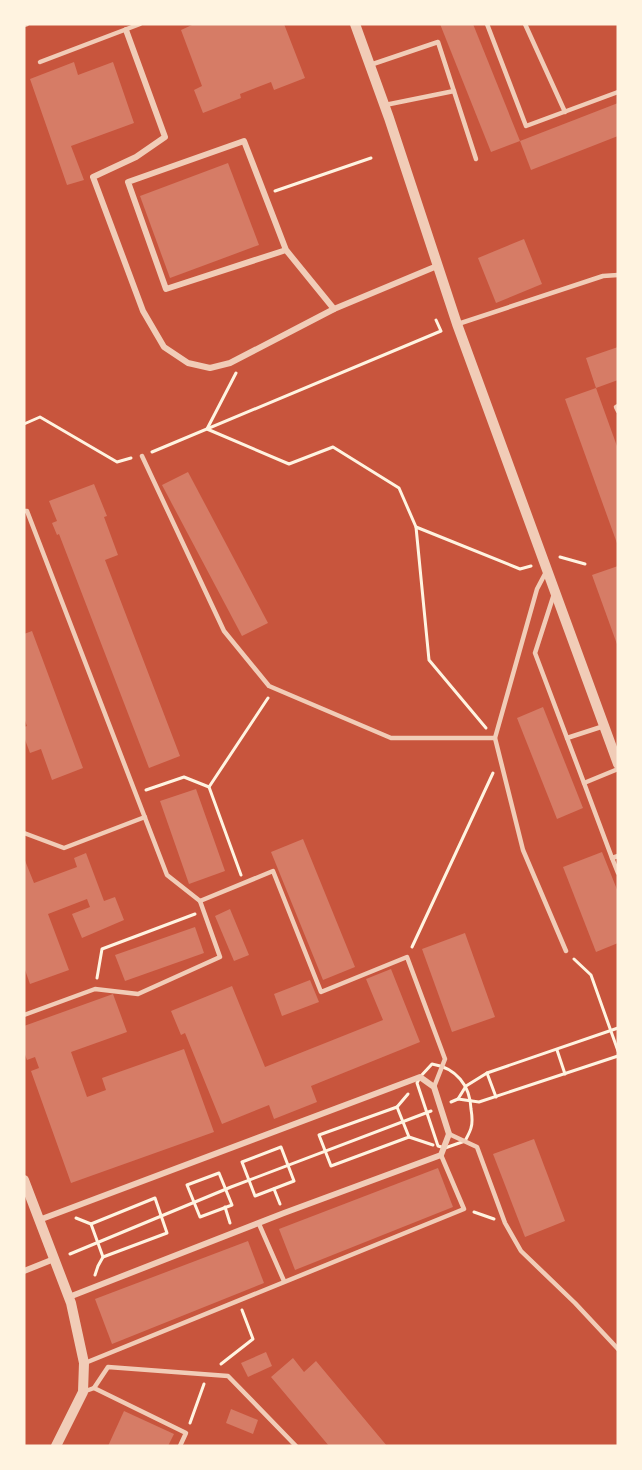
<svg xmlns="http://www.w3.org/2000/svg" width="642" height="1470" font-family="'Nunito Sans',sans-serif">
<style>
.building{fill:#d67c66}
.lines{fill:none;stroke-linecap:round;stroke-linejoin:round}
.path{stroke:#fff3e0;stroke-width:3}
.service{stroke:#f1ccb7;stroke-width:4.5}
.minor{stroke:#f1ccb7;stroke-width:6}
.tertiary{stroke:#f1ccb7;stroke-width:10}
</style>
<rect width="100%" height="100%" fill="#c8553d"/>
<!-- building -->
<g class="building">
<path d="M192 24H284L305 78 274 90 271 82 240 94 241 98 203 113 194 90 202 86 181 30 192 25Z"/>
<path d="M440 24H473L520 141 491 152Z"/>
<path d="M74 62 78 75 113 62 134 123 71 146 84 180 67 185 30 79Z"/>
<path d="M618 103V136L531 170 520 141Z"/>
<path d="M228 163 259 245 170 278 140 196Z"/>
<path d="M524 239 542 284 496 303 478 258Z"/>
<path d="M618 347V380L596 388 586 358Z"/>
<path d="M596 388 618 449V546L565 399Z"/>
<path d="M188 472 268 623 242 636 162 485Z"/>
<path d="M94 484 107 516 104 517 118 555 105 560 180 756 149 768 59 534 57 535 52 523 57 521 49 501Z"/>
<path d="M618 566V647L592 575Z"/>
<path d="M32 631 83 768 52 780 41 749 30 753 24 737V727L27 726 24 718V634Z"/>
<path d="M543 707 583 808 557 819 517 718Z"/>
<path d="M196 789 225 871 189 884 160 801Z"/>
<path d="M303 839 355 967 323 980 271 852Z"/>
<path d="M602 852 618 892V943L596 952 563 867Z"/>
<path d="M86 853 104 901 115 897 124 920 82 938 72 914 90 907 87 899 48 914 69 970 30 984 24 967V858L34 883 77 867 74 858Z"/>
<path d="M230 909 249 955 234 961 215 916Z"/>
<path d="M195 927 204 953 125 981 115 955Z"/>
<path d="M465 933 495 1017 452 1032 422 949Z"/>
<path d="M391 969 420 1042 311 1086 317 1102 274 1119 269 1105 222 1124 185 1033 181 1035 171 1011 232 986 265 1067 383 1020 366 979Z"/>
<path d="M310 980 319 1002 282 1016 274 994Z"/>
<path d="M113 994 127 1032 71 1052 87 1097 106 1090 102 1078 184 1049 214 1132 71 1183 31 1071 39 1068 35 1057 27 1060 24 1052V1026Z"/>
<path d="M534 1139 565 1221 525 1237 493 1154Z"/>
<path d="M438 1168 453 1207 295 1270 279 1229Z"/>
<path d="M248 1241 264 1283 112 1344 95 1299Z"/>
<path d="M266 1352 272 1366 248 1377 241 1363Z"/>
<path d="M293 1358 304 1372 316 1361 387 1446H329L271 1377Z"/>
<path d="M231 1409 258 1420 253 1434 226 1423Z"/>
<path d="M124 1411 174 1434 168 1446H108Z"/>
</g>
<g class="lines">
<!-- path -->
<g class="path">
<path d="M275 191 371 158"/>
<path d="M236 373 207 429 289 464 333 447 399 488 416 527 520 569 531 566"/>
<path d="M24 424 40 417 117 462 131 458"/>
<path d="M152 452 441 331 436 320"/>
<path d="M416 527 429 660 486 728"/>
<path d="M560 557 585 564"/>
<path d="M146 790 184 777 209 787"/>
<path d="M241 875 209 787 268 698"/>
<path d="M412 947 493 773"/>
<path d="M574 959 591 975 618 1051"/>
<path d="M97 978 102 949 195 914"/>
<path d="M618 1028 487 1073 466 1086 458 1099 479 1102 618 1056"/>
<path d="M557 1050 565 1074"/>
<path d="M432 1064C456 1068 470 1085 471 1109 472 1115 473 1122 471 1128 470 1132 467 1137 465 1141L445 1148 438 1146 417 1083 420 1077Z"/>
<path d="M487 1073 496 1097"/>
<path d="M451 1102 458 1099"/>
<path d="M397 1107 409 1137 331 1166 319 1135Z"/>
<path d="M397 1107 408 1094"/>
<path d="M409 1137 433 1145"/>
<path d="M281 1147 294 1181 255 1196 242 1162Z"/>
<path d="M219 1173 232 1205 200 1217 187 1185Z"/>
<path d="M274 1189 280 1204"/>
<path d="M155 1198 167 1233 103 1257 91 1224Z"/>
<path d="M225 1207 230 1223"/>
<path d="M474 1212 494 1219"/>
<path d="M76 1218 91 1224"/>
<path d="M70 1254 231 1187 431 1111"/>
<path d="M95 1275 98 1266 103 1257"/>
<path d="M221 1364 253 1339 242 1310"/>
<path d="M190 1423 204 1384"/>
</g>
<!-- service -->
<g class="service">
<path d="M487 24 526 126 618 92"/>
<path d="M525 24 565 112"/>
<path d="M24 25 27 24"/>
<path d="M40 62 140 24"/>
<path d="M370 65 438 42 476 159"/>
<path d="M385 105 454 91"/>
<path d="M458 324 603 276 618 275"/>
<path d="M618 406 616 407 618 411"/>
<path d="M142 456 224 631 269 686 391 738H495"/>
<path d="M24 511H27L167 875 200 901 220 957 138 994 95 989 24 1015"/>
<path d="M546 572 537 589 495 738 523 850 566 951"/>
<path d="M554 594 535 653 584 783"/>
<path d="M567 738 604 726"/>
<path d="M24 833 64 848 145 817"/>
<path d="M618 856 612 858 618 873"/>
<path d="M612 858 584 783 618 769"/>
<path d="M200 901 273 871 321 992 407 957 445 1059 434 1087"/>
<path d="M449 1134 477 1147 505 1223 521 1251 575 1303 618 1349"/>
<path d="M259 1224 284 1281"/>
<path d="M85 1363 464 1209 441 1155"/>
<path d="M94 1388 186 1433 180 1446"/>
<path d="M83 1392 94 1388 108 1367 228 1376 296 1446"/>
</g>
<!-- minor -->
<g class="minor">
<path d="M126 30 165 137 136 157 93 177 143 311 164 347 188 363 210 368 230 363 334 309 437 266"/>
<path d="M286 250 166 289 128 182 244 141 286 250 334 309"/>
<path d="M39 1220 420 1077 434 1087 449 1134 441 1155 284 1213 69 1297"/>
<path d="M24 1271 54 1259"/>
</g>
<!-- tertiary -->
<g class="tertiary">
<path d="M355 24 389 118 457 324 618 764"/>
<path d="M24 1180 71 1303 84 1363 83 1392 56 1446"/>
</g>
</g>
<!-- border -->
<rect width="642" height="1470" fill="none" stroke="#fff3e0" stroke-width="51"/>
</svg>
